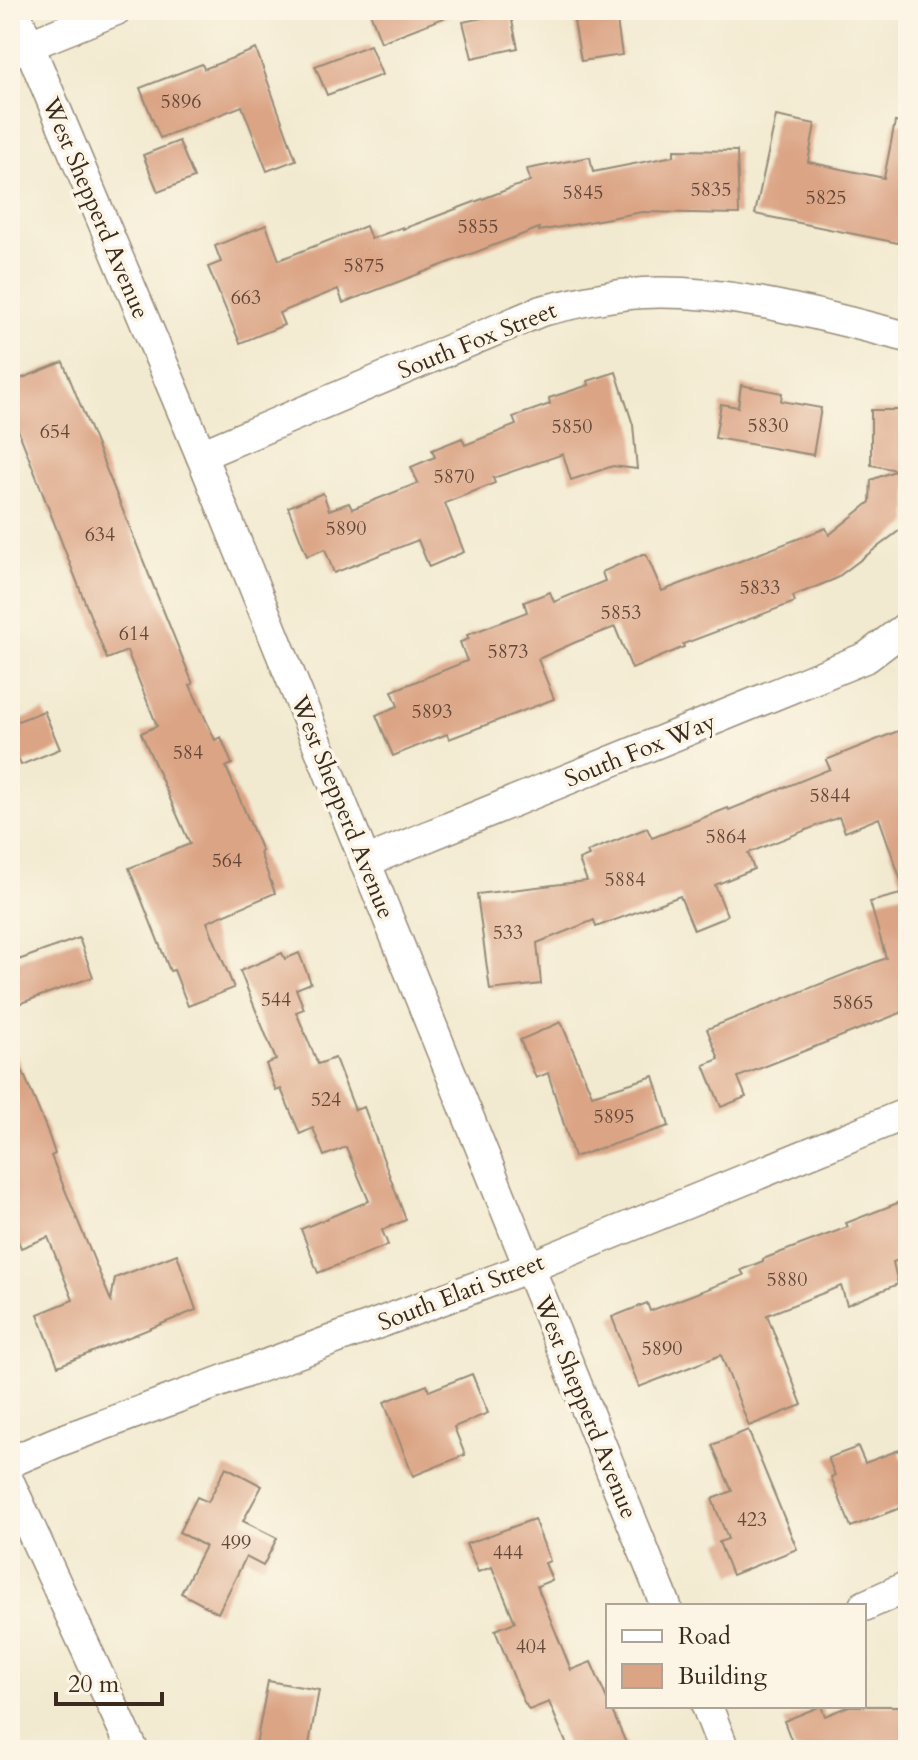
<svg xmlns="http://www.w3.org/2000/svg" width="918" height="1760" font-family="Cardo,serif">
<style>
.building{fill:#dba485}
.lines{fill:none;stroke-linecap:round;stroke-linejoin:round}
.street-casing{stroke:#968a77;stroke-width:33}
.street{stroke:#fff;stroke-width:30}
.labels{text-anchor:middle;stroke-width:7;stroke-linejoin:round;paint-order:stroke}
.number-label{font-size:20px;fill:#634838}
.street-label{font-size:24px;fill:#3b2a1e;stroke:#fcf5e5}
</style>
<rect width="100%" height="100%" fill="#fcf5e5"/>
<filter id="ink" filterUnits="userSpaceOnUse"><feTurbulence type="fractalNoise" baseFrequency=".0125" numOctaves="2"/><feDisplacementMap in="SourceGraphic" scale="16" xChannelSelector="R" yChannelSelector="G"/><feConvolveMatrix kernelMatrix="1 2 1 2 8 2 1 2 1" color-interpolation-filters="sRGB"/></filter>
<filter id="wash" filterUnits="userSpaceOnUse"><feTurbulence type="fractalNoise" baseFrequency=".006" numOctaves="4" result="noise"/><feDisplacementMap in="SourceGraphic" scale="32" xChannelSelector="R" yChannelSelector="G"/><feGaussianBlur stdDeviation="1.8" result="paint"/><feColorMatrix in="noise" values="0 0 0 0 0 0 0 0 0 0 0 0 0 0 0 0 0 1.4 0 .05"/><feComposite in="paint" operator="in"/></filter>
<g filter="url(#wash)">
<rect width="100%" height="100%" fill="#f2ead0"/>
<g id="blocks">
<!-- building -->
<g class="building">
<path d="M369 10H459V12L381 42Z"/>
<path d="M510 12 518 48 472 58 463 22Z"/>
<path d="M616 14 622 55 581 61 574 21Z"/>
<path d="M370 45 382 75 327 95 315 66Z"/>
<path d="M256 49 296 160 267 171 242 106 160 138 140 88 202 64 204 69Z"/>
<path d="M776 116 815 124 808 162 884 178 895 122 908 124V245L755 214Z"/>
<path d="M179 141 194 178 158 192 143 155Z"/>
<path d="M674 150 737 151 739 214 642 212 539 231V228L343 303 338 289 279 313 284 325 240 343 208 267 221 262 215 246 266 225 279 260 366 226 371 239 403 227V229L530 181 527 169 590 157 593 172 674 156Z"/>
<path d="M63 362 193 684 190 685 215 740 221 737 232 764 226 767 262 851 260 853 275 893 207 922 234 988 188 1006 174 970 170 971 129 868 190 844 141 733 157 726 127 651 107 659 10 409V383Z"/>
<path d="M616 372 633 425 637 469 613 466 571 480 563 454 493 478 495 483 445 503 464 552 429 567 418 540 334 573 325 549 307 556 288 507 323 493 329 510 349 503 352 509 418 483 411 467 435 457 432 450 462 438 465 445 516 425 513 417 550 404 549 398 589 385 588 381Z"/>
<path d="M741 385 782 393 781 401 821 408 813 455 715 438 721 404 738 407Z"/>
<path d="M871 410H908V524L835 579 793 596 795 602 683 644 684 647 632 669 615 627 576 642 538 659 554 699 449 739 447 734 393 756 376 715 398 706 392 691 467 661 460 642 469 639 467 635 527 612 524 602 550 592 554 602 605 581 602 572 643 554H646L662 591 826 528 829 535 870 502 871 480 897 470 871 465Z"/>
<path d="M44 711 60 749 21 765 10 737V724Z"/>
<path d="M908 727V889H904L879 818 845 832 839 817 748 853 754 869 715 885 727 915 721 919 694 930 680 896 596 927 594 920 537 943 541 984 490 990 477 894 587 881 579 860 589 856 587 852 647 828 652 838 728 808 729 810 830 769 826 760Z"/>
<path d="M908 892V1010L738 1077 746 1097 721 1107 704 1065 719 1059 707 1029 886 958 870 902Z"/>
<path d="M79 938 93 977 10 1007V963Z"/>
<path d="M282 953 285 959 299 953 311 983 296 989 304 1009 296 1012 318 1064 335 1058 355 1110 364 1107 406 1220 382 1230 388 1245 318 1273 301 1229 369 1201 346 1147 324 1156 313 1128 300 1134 281 1089 276 1091 266 1064 276 1060 240 971Z"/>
<path d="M561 1022 592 1095 654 1076 669 1126 574 1157 548 1073 536 1078 520 1040Z"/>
<path d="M11 1043 47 1130 55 1154 51 1156 111 1301 115 1278 177 1254 196 1310 58 1366 38 1314 73 1300 48 1237 21 1248 10 1221Z"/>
<path d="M908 1199V1256L893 1262 898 1284 847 1305 841 1286 767 1315 802 1405 749 1426 721 1355 639 1387 612 1317 647 1303 650 1311 744 1275 741 1270 763 1261V1259L848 1227 846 1223Z"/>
<path d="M472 1374 488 1413 454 1427 465 1455 413 1476 384 1402 427 1385 429 1391Z"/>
<path d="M748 1430 797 1549 732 1575 719 1542 728 1539 712 1499 732 1491 712 1445Z"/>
<path d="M858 1447 865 1463 899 1450 908 1472V1505L851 1527 831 1477 835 1475 828 1458Z"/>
<path d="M226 1467 262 1486 243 1521 277 1538 263 1566 246 1557 218 1613 181 1593 205 1546 179 1532 197 1497 208 1502Z"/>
<path d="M534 1519 550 1561 545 1563 552 1580 537 1586 571 1670 591 1662 629 1750H569L549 1702 529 1710 523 1700 495 1630 515 1622 492 1567 478 1572 466 1544Z"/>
<path d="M268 1681 319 1690 308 1750H255Z"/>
<path d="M821 1706 825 1716 849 1706H908V1750H795L784 1721Z"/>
</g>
</g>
</g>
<g filter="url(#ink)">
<use href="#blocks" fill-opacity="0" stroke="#968a77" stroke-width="2"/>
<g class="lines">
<!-- street casing -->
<g class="street-casing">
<g id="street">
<path d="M14 10 201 455 666 1606"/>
<path d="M12 52 116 10"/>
<path d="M201 455 541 311C575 303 608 295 643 293 732 289 822 316 908 337"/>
<path d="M365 862 867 657 908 626"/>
<path d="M10 1462 57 1442 530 1267 908 1113"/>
<path d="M10 1484 133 1750"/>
<path d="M864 1606 908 1586"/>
<path d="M707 1706 724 1750"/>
</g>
</g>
<!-- street -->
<use href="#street" class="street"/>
</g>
</g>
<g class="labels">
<!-- number labels -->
<g class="number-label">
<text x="181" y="108">5896</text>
<text x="711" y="196">5835</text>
<text x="583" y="199">5845</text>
<text x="826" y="204">5825</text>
<text x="478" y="233">5855</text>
<text x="364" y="272">5875</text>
<text x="246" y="304">663</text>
<text x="768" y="432">5830</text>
<text x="572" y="433">5850</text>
<text x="55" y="438">654</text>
<text x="454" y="483">5870</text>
<text x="346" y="535">5890</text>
<text x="100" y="541">634</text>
<text x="760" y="594">5833</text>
<text x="621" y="619">5853</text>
<text x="134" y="640">614</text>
<text x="508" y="658">5873</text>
<text x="432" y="718">5893</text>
<text x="188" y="759">584</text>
<text x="830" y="802">5844</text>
<text x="726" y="843">5864</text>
<text x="227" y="867">564</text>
<text x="625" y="886">5884</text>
<text x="508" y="939">533</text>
<text x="276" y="1006">544</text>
<text x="853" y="1009">5865</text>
<text x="326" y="1106">524</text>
<text x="614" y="1123">5895</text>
<text x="787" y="1286">5880</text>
<text x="662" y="1355">5890</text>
<text x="752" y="1526">423</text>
<text x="236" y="1549">499</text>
<text x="508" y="1559">444</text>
<text x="531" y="1653">404</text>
</g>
<!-- street labels -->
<g class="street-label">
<text transform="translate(96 208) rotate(67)" y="8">West Shepperd Avenue</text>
<text transform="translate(477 340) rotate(-22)" y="8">South Fox Street</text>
<text transform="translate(640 750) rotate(-22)" y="8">South Fox Way</text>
<text transform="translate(343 807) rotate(68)" y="8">West Shepperd Avenue</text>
<text transform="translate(461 1292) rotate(-21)" y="8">South Elati Street</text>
<text transform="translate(586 1407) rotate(68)" y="8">West Shepperd Avenue</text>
</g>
</g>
<!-- margin -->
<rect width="918" height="1760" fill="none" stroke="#fcf5e5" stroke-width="40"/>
<!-- legend -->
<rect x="606" y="1604" width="260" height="104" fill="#fcf5e5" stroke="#afa495" stroke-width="2"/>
<rect x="622" y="1630" width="40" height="12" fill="#ffffff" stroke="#afa495" stroke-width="2"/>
<text x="678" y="1644" font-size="24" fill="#3b2a1e">Road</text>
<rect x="622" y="1664" width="40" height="24" fill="#dba485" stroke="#afa495" stroke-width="2"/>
<text x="678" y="1684" font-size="24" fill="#3b2a1e">Building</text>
<!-- scale -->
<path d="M56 1692v12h106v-12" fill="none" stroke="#3b2a1e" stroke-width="4"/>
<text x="68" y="1692" font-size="24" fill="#3b2a1e" stroke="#fcf5e5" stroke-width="6" paint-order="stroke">20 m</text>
</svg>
